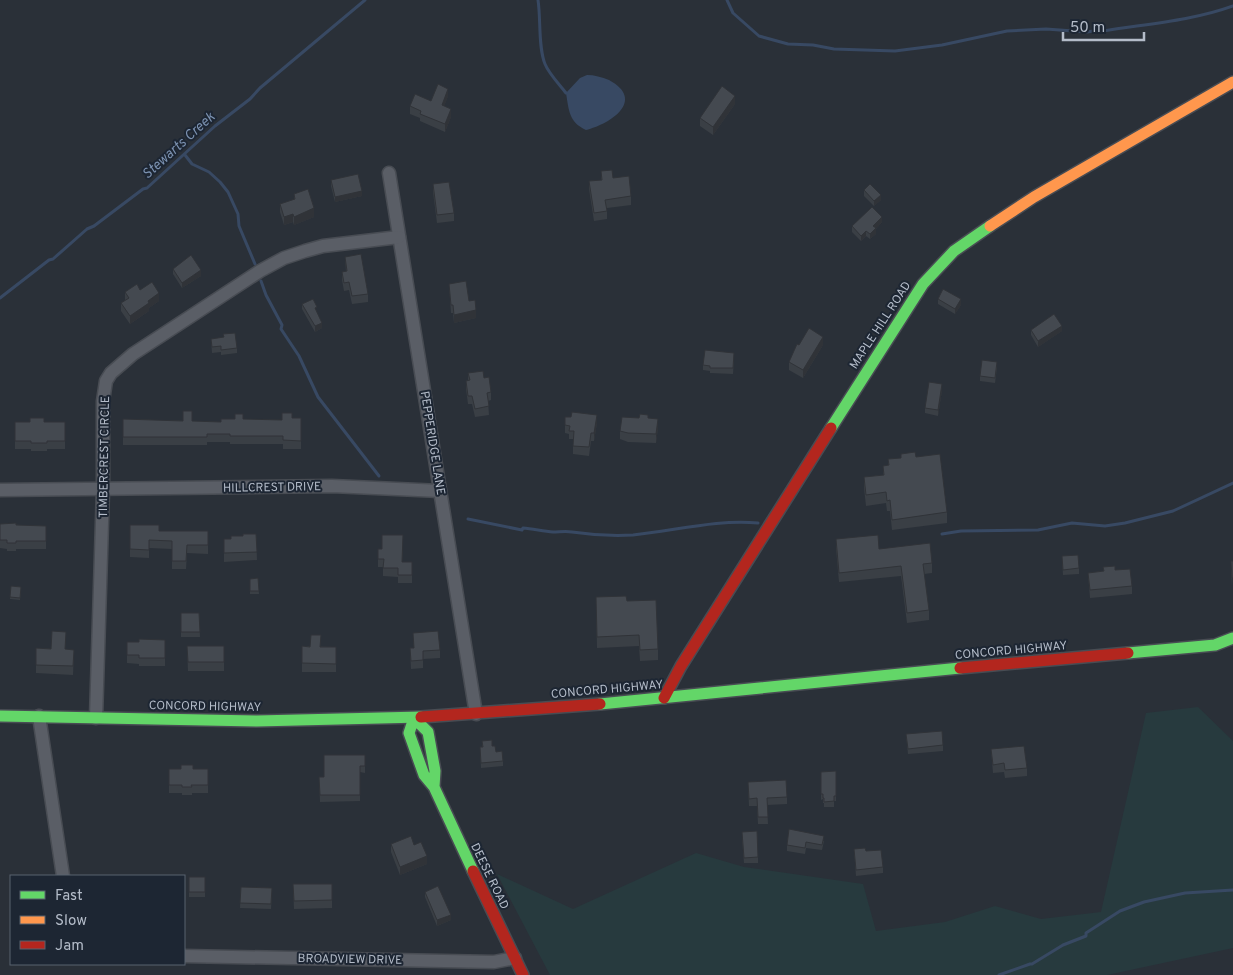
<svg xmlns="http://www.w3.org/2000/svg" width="1233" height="975" font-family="Overpass,sans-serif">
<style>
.green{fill:#273a3e}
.water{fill:#384963}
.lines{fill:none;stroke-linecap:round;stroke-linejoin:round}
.stream{stroke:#384963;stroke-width:3}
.street-casing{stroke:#484c53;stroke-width:15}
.fast-casing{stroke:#484c53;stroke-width:14}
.slow-casing{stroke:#484c53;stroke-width:14}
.jam-casing{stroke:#484c53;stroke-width:14}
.street{stroke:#5a5e66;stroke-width:12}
.fast{stroke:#63d668;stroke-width:11}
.slow{stroke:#ff974d;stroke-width:11}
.jam{stroke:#b3261e;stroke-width:11}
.wall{fill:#3a3f45}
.shaded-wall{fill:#303338}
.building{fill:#444950;stroke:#303338}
.labels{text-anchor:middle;stroke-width:4;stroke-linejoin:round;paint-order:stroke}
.street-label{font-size:12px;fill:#b4bcc9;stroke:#1d2633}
.water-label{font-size:14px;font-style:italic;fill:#7c92b1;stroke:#1d2633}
</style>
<rect width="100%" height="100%" fill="#2a3038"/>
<!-- green -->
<path class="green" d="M1198 707 1233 741V948L1107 975H550L497 874 573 909 696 853 744 867 863 884 876 931 945 922 995 906 1041 919 1101 912 1146 713Z"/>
<!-- water -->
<path class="water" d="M587 75C594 75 602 77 609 80 646 100 611 124 586 130 569 122 569 111 566 93L580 78Z"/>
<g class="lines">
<!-- stream -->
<g class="stream">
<path d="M538 0C541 19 538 47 545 64 549 74 560 85 566 93"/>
<path d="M727 0 733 13 759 36 788 44 813 45 834 49 895 51 942 45 1007 31 1046 29 1087 32 1099 30 1103 31C1146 24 1192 21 1233 6"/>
<path d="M185 155 192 164 209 172 220 182 228 192 238 214 239 226 255 264"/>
<path d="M261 281 266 295 282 325 281 329 299 356 318 397 379 476"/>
<path d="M0 298 49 260 53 259 87 229 94 226 143 189 147 188 215 126 250 99 260 88 365 0"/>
<path d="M468 519 522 530 523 528C533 529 543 531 553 532 559 532 566 531 572 532 592 535 613 536 633 535 674 531 717 519 758 523"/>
<path d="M942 534 961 531 1038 530 1072 523 1105 526 1125 523 1173 511 1233 483"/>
<path d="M999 975 1030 964H1032L1063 945 1086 936V933L1120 911 1144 902 1185 893 1233 890"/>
</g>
<!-- street casing -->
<g class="street-casing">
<g id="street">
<path d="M389 173 476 714"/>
<path d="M0 490 332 486 440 491"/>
<path d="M39 716 63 876"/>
<path d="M96 718 103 489V401L106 381 111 373 133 354 260 271 284 258 305 251 323 246 399 237"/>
<path d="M184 956 494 962 515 958"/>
</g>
</g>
<!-- fast casing -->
<g class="fast-casing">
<g id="fast">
<path d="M831 428 923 284 954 251 990 226"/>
<path d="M1128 653 1215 645 1233 638"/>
<path d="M600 704 960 668"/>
<path d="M0 716 257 721 421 717"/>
<path d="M434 787 435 771 428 732 414 718 409 733 424 775 434 787 473 871"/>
</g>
</g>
<!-- slow casing -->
<g class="slow-casing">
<path id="slow" d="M990 226 1034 197 1233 82"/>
</g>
<!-- jam casing -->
<g class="jam-casing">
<g id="jam">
<path d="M960 668 1128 653"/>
<path d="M664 698 681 666 831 428"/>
<path d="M421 717 600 704"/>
<path d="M473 871 523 975"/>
</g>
</g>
<!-- street -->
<use href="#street" class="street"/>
<!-- fast -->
<use href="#fast" class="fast"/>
<!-- slow -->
<use href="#slow" class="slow"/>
<!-- jam -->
<use href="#jam" class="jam"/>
</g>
<!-- wall -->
<g class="wall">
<path d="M448 96 444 106 451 117 445 132 420 121V118L410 114V106Z"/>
<path d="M735 104 713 135 700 126V118Z"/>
<path d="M601 171 613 178 631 196V205L607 208V219L594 221 589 189V181L601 180Z"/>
<path d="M331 180 362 196 335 202 331 186Z"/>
<path d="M433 184 454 213V221L437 223 433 192Z"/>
<path d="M864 190 881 200 874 206 864 196Z"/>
<path d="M294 194 314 217 294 225 293 222 284 225 280 212V204L294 200Z"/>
<path d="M882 222 876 229V234L870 239 866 236 861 241 852 232V226Z"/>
<path d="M345 257 368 294V302L352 304 349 290 344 291 342 280V272H346Z"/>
<path d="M173 269 201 276 182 288 173 274Z"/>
<path d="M449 284 469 301 476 318 454 323 453 313H451Z"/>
<path d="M140 290 159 301 149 308V311L130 324 121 311V303L125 301V292Z"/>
<path d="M938 299 961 305 955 314 938 304Z"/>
<path d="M302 304 322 328 315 332 302 309Z"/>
<path d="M1031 330 1062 331 1038 347 1031 335Z"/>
<path d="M211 339 237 348V353L221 355V352L212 353Z"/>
<path d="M823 345 803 378 789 370V362Z"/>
<path d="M734 358 733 374 710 373V371L703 370V365Z"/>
<path d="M997 367 995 383 980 381V376Z"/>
<path d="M468 373 484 378 491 392V400L488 401 489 415 475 417 472 404H468L466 389V381H468Z"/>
<path d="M942 390 938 416 925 413V408Z"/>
<path d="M292 418H301V449H283V444H230V442H207V445H123V419L221 422 235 419 282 420Z"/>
<path d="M648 418 658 428 656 443 628 442 620 439V431Z"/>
<path d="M15 422H65V449H47V451H31V449H15Z"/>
<path d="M597 423 594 441H591L589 456 573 454V439H569V434L565 433V425Z"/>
<path d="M916 457 947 512V523L892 530 890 511H887L886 503 866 506 864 488V477L883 475V466L888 465V459Z"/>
<path d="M0 524 46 526V549H16V551H7V549L0 548Z"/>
<path d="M130 525 159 531H208V554L187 553 186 569H172V549L149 548V558L130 557Z"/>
<path d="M256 534 257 560 224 562V539H231Z"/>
<path d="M836 539 932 563V573L924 574 929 610V620L907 623 901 576 839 582 836 548Z"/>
<path d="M403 544 402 562H412V583H398V577L383 576V567H378V549H382Z"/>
<path d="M1062 556 1079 568V574L1063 575Z"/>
<path d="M1231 561H1233L1232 586 1231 569Z"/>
<path d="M1103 567 1115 570 1132 586V594L1090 598 1088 573 1103 571Z"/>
<path d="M258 578 259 594H250V579Z"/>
<path d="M11 586 21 587 20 600 10 599Z"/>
<path d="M596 597 627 601 658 649V660L640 661 639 646 597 648Z"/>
<path d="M181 613H199L200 637H181Z"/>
<path d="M413 633 440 650V658L423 659V668L411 669 410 648H414Z"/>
<path d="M165 640V666H139V664L127 663V642H139Z"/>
<path d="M187 646H224V671H188Z"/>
<path d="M302 646 336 647V672H302Z"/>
<path d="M36 648 74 650 73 675 36 673Z"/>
<path d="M906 734 943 745V751L908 754Z"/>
<path d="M482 741 492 746 503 761V766L481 768 480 747H482Z"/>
<path d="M991 749 1027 768V776L1005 778 1004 772 993 773Z"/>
<path d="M365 755V773L360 772V801L320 802 319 777H324Z"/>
<path d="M169 769H208V793H192V795H182V793H169Z"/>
<path d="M836 771V801H834V807H824V803H823V799L821 800V772Z"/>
<path d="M748 782 787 797V804L767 805 768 824H758L757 806H749Z"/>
<path d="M789 829 824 841 822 850 806 848 805 854 787 851V845Z"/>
<path d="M742 838 758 857V863H744Z"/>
<path d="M391 844 414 845 427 864 400 875 391 852Z"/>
<path d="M854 849 866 851 883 867V873L856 876Z"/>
<rect x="189" y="877" width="16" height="20"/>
<path d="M293 884H332V908L294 909Z"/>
<path d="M241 887 272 888 271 909 240 908Z"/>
<path d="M425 892 451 920 437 926 425 897Z"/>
</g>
<!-- shaded-wall -->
<g class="shaded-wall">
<path d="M448 89V96L442 112V105Z"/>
<path d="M735 96V104L713 135V127Z"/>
<path d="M451 109V117L445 132V124Z"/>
<path d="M362 191V196L335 202V197Z"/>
<path d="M881 195V200L874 206V201Z"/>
<path d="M314 208V217L294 225V217Z"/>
<path d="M293 214V222L284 225V217Z"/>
<path d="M882 217V222L876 229V234L870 239V234L873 226Z"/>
<path d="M866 231V236L861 241V236Z"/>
<path d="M201 270V276L182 288V283Z"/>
<path d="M159 293V301L149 308V311L130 324V316L148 301Z"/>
<path d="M961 299V305L955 314V309Z"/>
<path d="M476 310V318L454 323V315Z"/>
<path d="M322 323V328L315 332V326Z"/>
<path d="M1062 326V331L1038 347V341Z"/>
<path d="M823 337V345L803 378V370Z"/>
<path d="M942 384V390L938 416V410Z"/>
<path d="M597 415V423L594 441V433Z"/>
<path d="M658 419V428L656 443V434Z"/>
<path d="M427 856V864L400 875V867Z"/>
<path d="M451 915V920L437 926V920Z"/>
</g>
<!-- building -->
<g class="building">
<path d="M438 84 448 89 442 105 451 109 445 124 420 114 421 111 410 106 415 94 431 101Z"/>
<path d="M722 86 735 96 713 127 700 118Z"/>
<path d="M612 170 613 178 629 176 631 196 605 200 607 211 594 213 589 181 602 180 601 171Z"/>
<path d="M358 174 362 191 335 197 331 180Z"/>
<path d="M449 182 454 213 437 215 433 184Z"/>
<path d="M870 184 881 195 874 201 864 190Z"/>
<path d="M308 189 314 208 294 217 293 214 284 217 280 204 295 199 294 194Z"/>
<path d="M872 207 882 217 873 226 876 228 870 234 866 231 861 236 852 226Z"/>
<path d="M361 254 368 294 352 296 349 282 344 283 342 272 347 271 345 257Z"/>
<path d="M191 255 201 270 182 283 173 269Z"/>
<path d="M466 281 469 301 475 300 476 310 454 315 453 305H451L449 284Z"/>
<path d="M152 282 159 293 148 301 149 303 130 316 121 303 129 298 125 292 137 284 140 290Z"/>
<path d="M943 289 961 299 955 309 938 299Z"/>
<path d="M313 299 317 307 315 308 322 323 315 326 302 304Z"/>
<path d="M1054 314 1062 326 1038 341 1031 330Z"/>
<path d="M809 328 823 337 803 370 789 362 797 344 799 345Z"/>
<path d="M235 333 237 348 221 350V346L212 347 211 339 224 337 223 334Z"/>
<path d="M705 350 734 353 733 368H710V366L703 365Z"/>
<path d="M982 360 997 362 995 378 980 376Z"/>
<path d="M483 371 484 378 489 377 491 392 487 393 489 406 475 409 472 396H468L466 381 470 380 468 373Z"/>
<path d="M929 382 942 384 938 410 925 408Z"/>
<path d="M183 411H192V421L221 422V419H235V414H243V419L282 420V413H292V418H301V441L283 440V436H230V434H207V437H123V419L183 421Z"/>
<path d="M572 412 597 415 594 433H591L589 447 573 446 574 431H569L570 426 565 425V417H571Z"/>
<path d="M640 414 648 415V418L658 419 656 434 628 433 620 431 622 417 639 418Z"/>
<path d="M30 418H44V422H65V441H47V443H31V441H15V422H30Z"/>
<path d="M915 452 916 457 940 454 947 512 892 520 890 500 887 501 886 492 866 495 864 477 884 475 883 466 889 465 888 459 901 458V454Z"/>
<path d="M16 523V525L46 526V541H16V543H7V540H0V524Z"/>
<path d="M130 525H159V531H208V545H187L186 561H172V541L149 540V550L130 549Z"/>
<path d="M243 534H256L257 552 224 553V539H231V536H243Z"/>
<path d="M382 535H403L402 562H412V575H398V568H383L384 559H378V549H382Z"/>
<path d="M878 535 879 549 930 543 932 563 923 564 929 610 907 613 901 566 839 573 836 539Z"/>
<path d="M1078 555 1079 568 1063 570 1062 556Z"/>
<path d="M1231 561H1233V578H1232Z"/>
<path d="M1115 566V570L1130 569 1132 586 1090 590 1088 573 1104 571 1103 567Z"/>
<path d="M258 578 259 591H250V579Z"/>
<path d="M11 586 21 587 20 598 10 597Z"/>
<path d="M626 596 627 601 656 600 658 649 640 650 639 635 597 637 596 597Z"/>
<path d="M181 613H199L200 632H181Z"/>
<path d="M52 631 66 632 65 649 74 650 73 666 36 665V648L51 649Z"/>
<path d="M438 631 440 650 423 651V660L411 661 410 648H414L413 633Z"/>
<path d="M311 635H321L320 647H336V664L302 663V646L310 647Z"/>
<path d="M139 639 165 640V658H139V655H127V642H139Z"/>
<path d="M187 646H224V662H188Z"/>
<path d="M942 731 943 745 908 749 906 734Z"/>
<path d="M492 740V746H495L496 752 502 751 503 761 481 763 480 747H483L482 741Z"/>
<path d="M1024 746 1027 768 1005 770 1004 763 993 765 991 749Z"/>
<path d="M324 755H365V766H360V795H320L319 777H324Z"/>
<path d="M181 765H193V769H208V785H191L192 787H182V785H169V769H181Z"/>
<path d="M836 771V796H834V801L824 802V798H823V794H821V772Z"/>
<path d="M786 780 787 797 767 798 768 817H758L757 798 749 799 748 782Z"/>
<path d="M789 829 824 836 822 845 806 842 805 848 787 845Z"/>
<path d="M757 831 758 857 744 858 742 832Z"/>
<path d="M411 836 414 845 421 842 427 856 400 867 391 844Z"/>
<path d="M865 848 866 851 881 850 883 867 856 870 854 849Z"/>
<rect x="189" y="877" width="16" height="15"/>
<path d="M293 884H332V900L294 901Z"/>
<path d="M438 886 451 915 437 920 425 892Z"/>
<path d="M241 887 272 888 271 904 240 903Z"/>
</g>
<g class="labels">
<!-- street labels -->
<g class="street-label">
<text transform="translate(880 325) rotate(-57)" y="4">MAPLE HILL ROAD</text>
<text transform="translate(433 443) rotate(81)" y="4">PEPPERIDGE LANE</text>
<text transform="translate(104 457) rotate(-89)" y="4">TIMBERCREST CIRCLE</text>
<text transform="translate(272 487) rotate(-1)" y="4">HILLCREST DRIVE</text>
<text transform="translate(1011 650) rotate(-5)" y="4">CONCORD HIGHWAY</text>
<text transform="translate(607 689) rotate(-5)" y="4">CONCORD HIGHWAY</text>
<text transform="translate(205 706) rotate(1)" y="4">CONCORD HIGHWAY</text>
<text transform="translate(490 876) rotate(64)" y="4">DEESE ROAD</text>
<text transform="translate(350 959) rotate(1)" y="4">BROADVIEW DRIVE</text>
</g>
<!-- water labels -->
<g class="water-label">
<text transform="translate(178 145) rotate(-42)" y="5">Stewarts Creek</text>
</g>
</g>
<!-- legend -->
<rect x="10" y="875" width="175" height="90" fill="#1d2633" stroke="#59626f"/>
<rect x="20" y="891" width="25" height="8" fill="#63d668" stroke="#59626f"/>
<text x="55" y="900" font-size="15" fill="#b4bcc9">Fast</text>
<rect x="20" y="916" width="25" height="8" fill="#ff974d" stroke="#59626f"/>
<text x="55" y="925" font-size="15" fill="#b4bcc9">Slow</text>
<rect x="20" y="941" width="25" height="8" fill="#b3261e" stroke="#59626f"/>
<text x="55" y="950" font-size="15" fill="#b4bcc9">Jam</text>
<!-- scale -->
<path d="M1063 32v8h81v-8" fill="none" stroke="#b4bcc9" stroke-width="2.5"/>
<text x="1070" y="32" font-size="15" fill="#b4bcc9" stroke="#1d2633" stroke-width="4" paint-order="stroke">50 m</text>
</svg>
